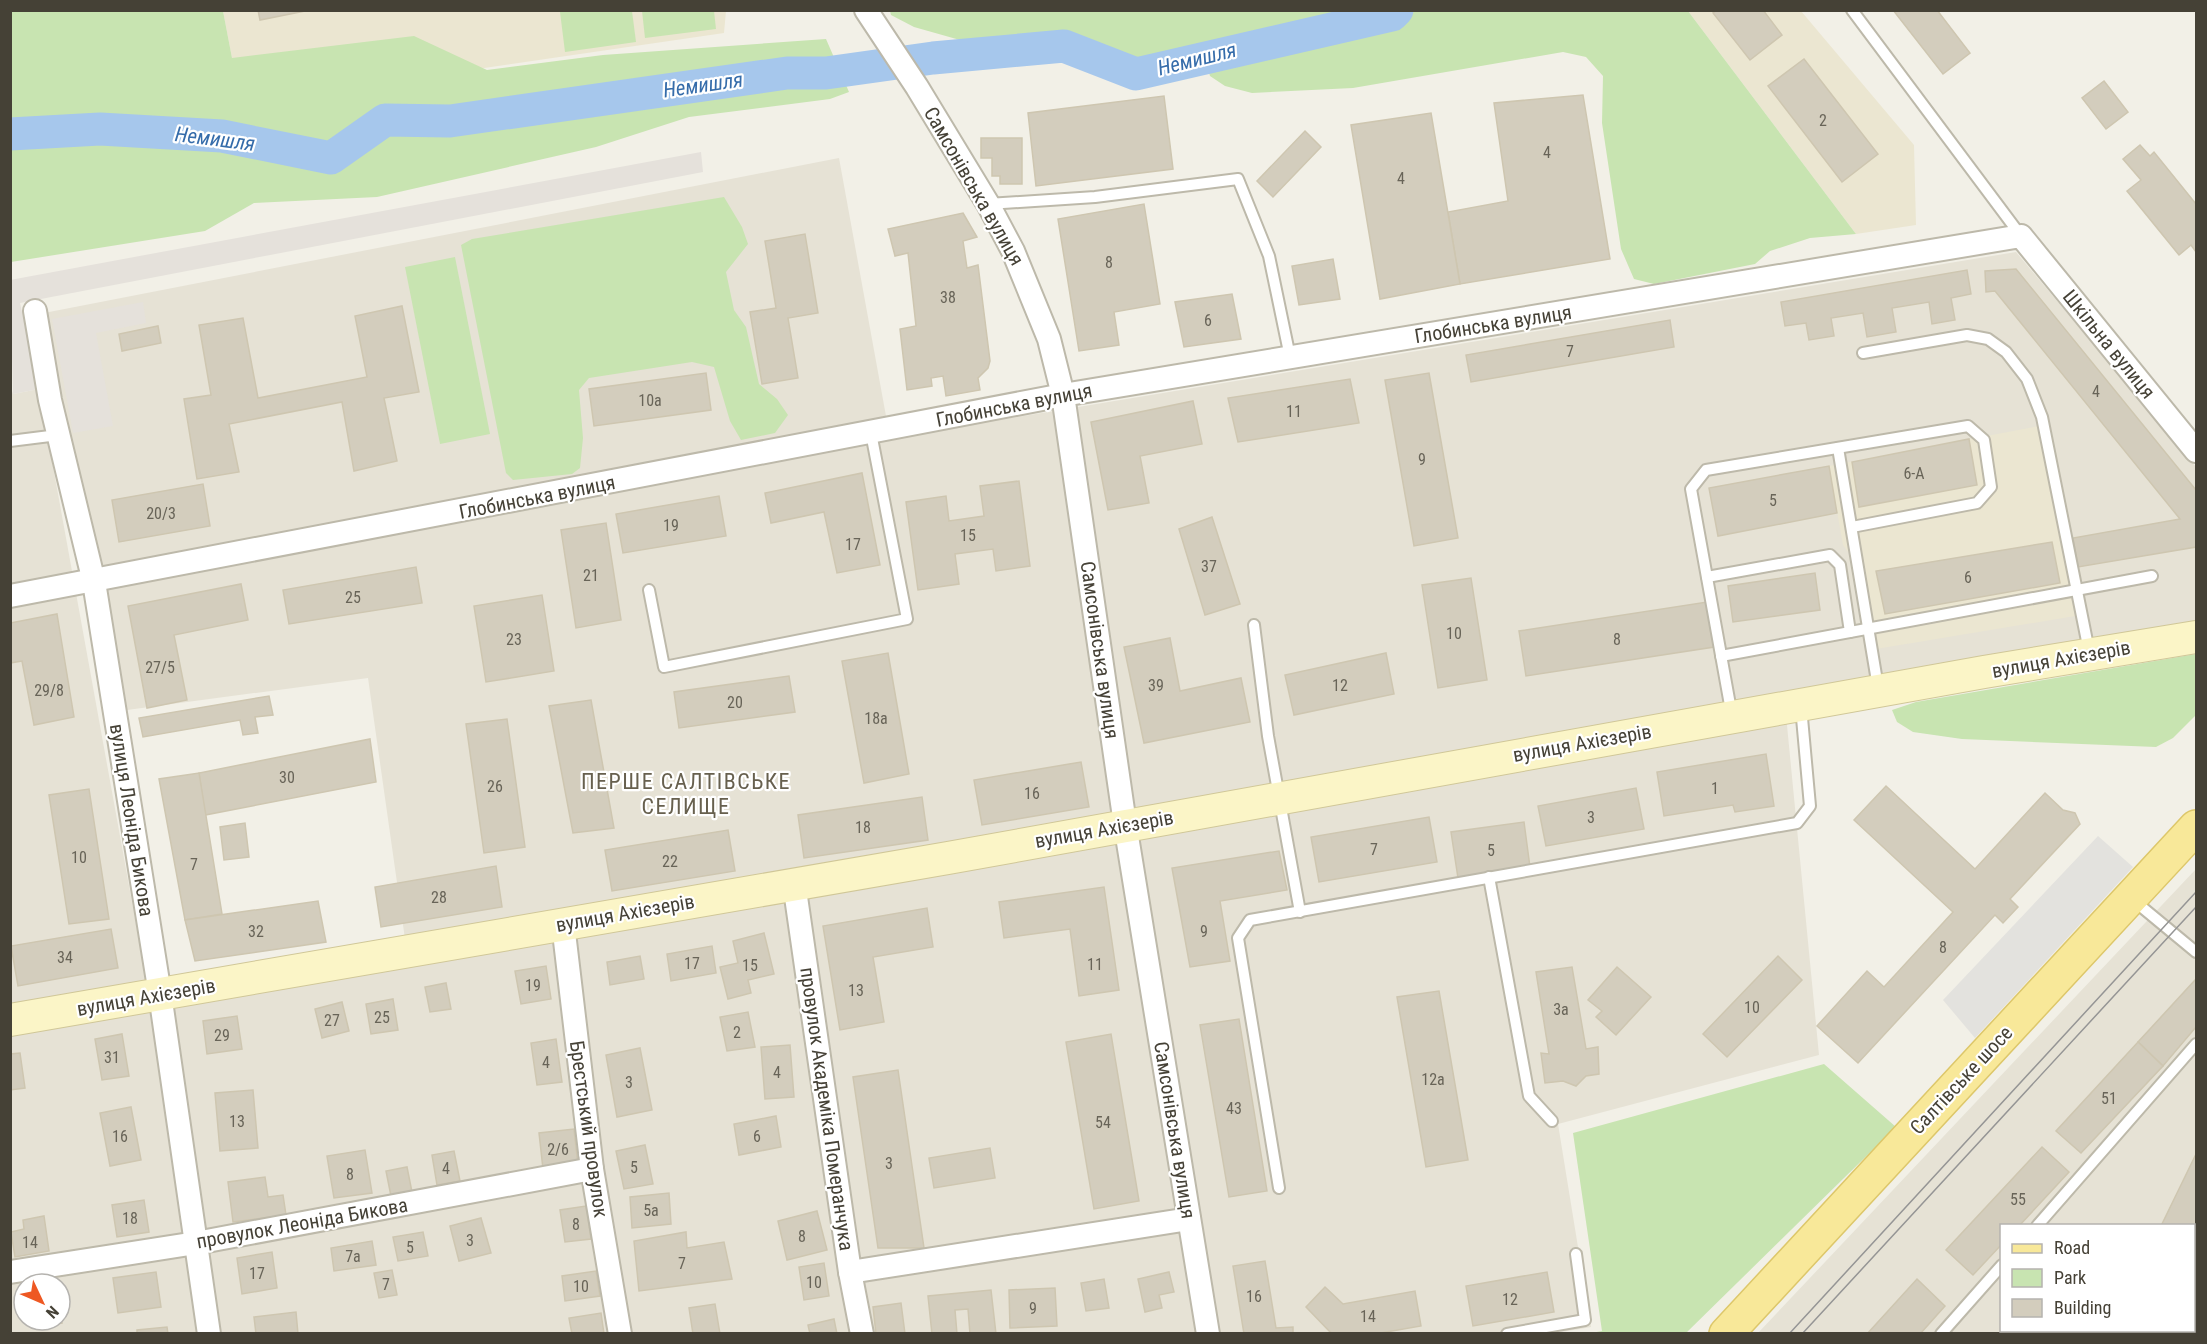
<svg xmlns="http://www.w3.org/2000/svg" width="2207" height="1344" font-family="'Roboto Condensed',sans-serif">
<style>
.residential{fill:#e6e2d5;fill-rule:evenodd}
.industrial{fill:#e5e1db}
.education{fill:#ebe6d1}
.green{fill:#c8e4b1}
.parking{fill:#e3e2de}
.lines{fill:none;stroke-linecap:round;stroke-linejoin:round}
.river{stroke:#a6c7ec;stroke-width:33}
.building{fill:#d3cdbd;stroke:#cec6b0;stroke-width:1.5}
.service-casing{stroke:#bdb9aa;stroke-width:14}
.minor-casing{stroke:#bdb9aa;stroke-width:26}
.secondary-casing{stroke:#d0c798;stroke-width:34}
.primary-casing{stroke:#ddc76a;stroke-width:36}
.service{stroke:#fff;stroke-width:10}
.minor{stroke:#fff;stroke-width:22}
.secondary{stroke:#fbf5c7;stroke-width:32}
.primary{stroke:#f8e899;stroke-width:33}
.tram{stroke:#959595;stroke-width:1.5}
.labels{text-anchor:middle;stroke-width:4.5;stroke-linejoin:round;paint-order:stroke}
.number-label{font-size:16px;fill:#686458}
.street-label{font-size:20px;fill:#454136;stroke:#fff}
.water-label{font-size:21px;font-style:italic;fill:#356caa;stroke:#fff}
.quarter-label{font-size:22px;letter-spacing:1.5px;fill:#67604e;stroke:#fff}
</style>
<rect width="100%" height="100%" fill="#f2f0e7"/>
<!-- residential -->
<g class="residential">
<path d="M839 158 890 438 2016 252 2196 467V621L405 939 368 678 127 710 44 313Z"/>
<path d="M10 384 13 394 39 389 147 985 10 1007Z"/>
<path d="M1786 715 1819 1055 1558 1124 1591 1327 1550 1334H11V1024ZM24 1284H60V1320H24Z"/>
<path d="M2196 869V1333H1758ZM2002 1226H2194V1330H2002Z"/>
</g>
<!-- industrial -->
<g class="industrial">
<path d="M701 152 703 172 20 303 39 389 13 394 10 280Z"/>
<path d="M143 302 146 323 96 333 113 426 73 433 52 319Z"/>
</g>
<!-- education -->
<g class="education">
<path d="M223 11H726L724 33 484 68 232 58Z"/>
<path d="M1688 11H1801L1914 145 1916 225 1856 234Z"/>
<path d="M2039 426 2075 616 1870 650 1855 561 1843 545 1829 466Z"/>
</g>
<!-- green -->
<g class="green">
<path d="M11 10 223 11 232 58 414 36 487 70 603 55 826 39 849 92 830 99 689 117 596 147 377 197 254 203 205 231 11 262Z"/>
<path d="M569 10 632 11 636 42 565 52 560 12Z"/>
<path d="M642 11H714L716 29 645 38Z"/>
<path d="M890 11V10L1372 11 1137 65 1057 35 967 42 914 27 891 15Z"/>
<path d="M1416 11H1688L1856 234 1810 238 1770 251 1755 264 1654 284 1634 279 1621 249 1602 123 1603 76 1586 57 1563 52 1353 88 1252 93 1225 86 1210 76 1207 66 1220 60 1379 26Z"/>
<path d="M724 197 742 227 748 244 726 272 734 310 746 327 759 384 777 399 788 415 775 433 741 440 730 421 714 367 692 362 589 378 579 390 583 438 580 468 572 474 513 480 506 473 461 245 472 239Z"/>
<path d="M455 257 490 434 440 444 405 267Z"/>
<path d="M2196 654V715L2173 738 2156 747 1962 739 1913 732 1897 722 1892 710 1916 702Z"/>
<path d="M1824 1064 1896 1127 1685 1334 1591 1333 1602 1331 1573 1133Z"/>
</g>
<!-- parking -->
<path class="parking" d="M2098 836 2133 867 1975 1038 1943 1000Z"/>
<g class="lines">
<!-- river -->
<path class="river" d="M10 134 100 129 222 136 331 158 385 120 450 121 787 73H826L933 58 1064 46 1136 74 1392 15 1397 10"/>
</g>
<!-- building -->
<g class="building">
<path d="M258 10H310L260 20Z"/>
<path d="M1717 10H1763L1782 35 1750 60 1713 13Z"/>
<path d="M1893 10H1937L1970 53 1943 74Z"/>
<path d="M1804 59 1878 154 1842 182 1768 86Z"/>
<path d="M2104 81 2128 112 2106 129 2082 98Z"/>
<path d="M1583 95 1610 259 1460 284 1448 212 1508 201 1494 103Z"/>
<path d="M1164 96 1173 169 1036 186 1028 113Z"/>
<path d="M1431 113 1460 284 1380 299 1351 125Z"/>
<path d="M1305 131 1321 147 1273 197 1257 181Z"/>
<path d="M981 138H1022V184H1000V176H992V158H981Z"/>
<path d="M2140 145 2150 156 2154 152 2196 204V252L2191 245 2179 255 2127 191 2141 180 2123 159Z"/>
<path d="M1144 204 1160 304 1114 312 1119 345 1079 351 1058 219Z"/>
<path d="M963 213 977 237 963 241 967 268 978 265 990 361 988 368 978 378 980 390 946 396 943 376 931 378 932 386 907 390 900 329 916 326 908 253 895 256 888 229Z"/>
<path d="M805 234 818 313 788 318 798 378 762 384 750 312 776 308 765 241Z"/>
<path d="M1333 259 1340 299 1299 305 1292 266Z"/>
<path d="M2016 269 2196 490V547L2078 567 2073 538 2180 519 1995 291 1986 292 1985 271Z"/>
<path d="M1967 270 1971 294 1951 298 1955 320 1932 324 1929 302 1892 308 1896 332 1867 337 1863 313 1831 318 1834 336 1809 340 1806 323 1785 326 1781 302Z"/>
<path d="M1232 294 1241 339 1184 347 1175 302Z"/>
<path d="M402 306 419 392 384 398 397 461 354 471 342 402 229 424 239 472 197 479 184 399 211 395 199 325 243 318 258 398 367 377 355 316Z"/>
<path d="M1670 320 1674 347 1471 382 1466 355Z"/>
<path d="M158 326 161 343 122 351 119 334Z"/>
<path d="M706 373 711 410 594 426 589 389Z"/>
<path d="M1429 373 1458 538 1414 546 1385 380Z"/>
<path d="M1350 379 1359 423 1238 442 1228 398Z"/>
<path d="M1193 401 1202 444 1140 456 1149 503 1108 510 1091 422Z"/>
<path d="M1969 439 1977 485 1859 507 1852 462Z"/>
<path d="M1829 466 1837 513 1718 536 1709 488Z"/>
<path d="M862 473 880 565 837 573 824 512 771 523 765 493Z"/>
<path d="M1019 481 1030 566 996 571 993 549 955 554 959 584 918 590 906 502 946 496 949 521 984 516 980 486Z"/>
<path d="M203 484 210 526 119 542 112 500Z"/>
<path d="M719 496 726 536 623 553 616 514Z"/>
<path d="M1212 517 1240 604 1205 615 1179 529Z"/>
<path d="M606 523 621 620 576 628 561 530Z"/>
<path d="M2052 542 2060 583 1885 614 1876 571Z"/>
<path d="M416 567 422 603 289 624 283 590Z"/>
<path d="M1815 573 1820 610 1733 622 1728 586Z"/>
<path d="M1471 578 1487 680 1438 688 1422 585Z"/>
<path d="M241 584 248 620 174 635 187 700 147 708 128 606Z"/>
<path d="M542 595 554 671 486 682 474 606Z"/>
<path d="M1707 602 1714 647 1526 676 1519 631Z"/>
<path d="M57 614 74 717 34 725 22 661 10 663V623Z"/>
<path d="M1170 638 1180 691 1241 678 1250 722 1144 743 1124 647Z"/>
<path d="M888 653 909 774 864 783 842 661Z"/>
<path d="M1386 653 1394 694 1294 715 1285 675Z"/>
<path d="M789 676 795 712 679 728 674 692Z"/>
<path d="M269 696 273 715 255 717 258 733 243 735 240 720 143 737 139 718Z"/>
<path d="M591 700 614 828 573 833 549 706Z"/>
<path d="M507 719 525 847 484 853 466 724Z"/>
<path d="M370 739 376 782 205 815 199 773Z"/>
<path d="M1766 754 1774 806 1735 812 1733 805 1664 816 1657 772Z"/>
<path d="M1081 762 1089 807 982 825 974 780Z"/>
<path d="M199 773 222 914 185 920 159 779Z"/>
<path d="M1886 786 1975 869 2045 793 2063 810 2075 813 2080 824 2010 899 2018 907 2003 923 1995 915 1858 1063 1817 1026 1867 971 1884 987 1953 912 1854 820Z"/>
<path d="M1636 788 1644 829 1546 846 1538 806Z"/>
<path d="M89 789 109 919 69 924 49 795Z"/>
<path d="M922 797 928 840 804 858 798 815Z"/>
<path d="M1429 817 1437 862 1319 882 1311 837Z"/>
<path d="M1524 822 1530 867 1458 878 1451 832Z"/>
<path d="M245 823 249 857 224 860 220 827Z"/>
<path d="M728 830 735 871 612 891 605 850Z"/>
<path d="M1279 851 1287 890 1220 901 1230 961 1190 967 1172 868Z"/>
<path d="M496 866 502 907 381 927 375 887Z"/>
<path d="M1104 887 1119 990 1079 996 1070 929 1004 938 999 902Z"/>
<path d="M318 901 326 942 195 961 185 920Z"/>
<path d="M927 908 933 947 873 957 884 1022 840 1030 823 926Z"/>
<path d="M111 929 118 968 18 986 11 946Z"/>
<path d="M764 933 774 974 748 980 751 993 728 999 720 967 738 963 733 941Z"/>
<path d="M712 946 716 973 671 981 667 954Z"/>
<path d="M640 956 644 979 610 985 607 962Z"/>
<path d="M1778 956 1802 980 1727 1057 1703 1034Z"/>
<path d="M546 966 551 999 521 1004 515 971Z"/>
<path d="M1572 967 1586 1049 1598 1047 1599 1074 1586 1076 1576 1086 1563 1081 1545 1083 1541 1053 1549 1054 1536 972Z"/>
<path d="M1617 967 1651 997 1616 1035 1596 1017 1602 1011 1588 1000Z"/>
<path d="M2196 979V1027L2163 1066 2138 1042Z"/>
<path d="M446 983 451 1009 430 1012 425 987Z"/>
<path d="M1439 991 1468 1160 1426 1167 1397 997Z"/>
<path d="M393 999 398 1030 371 1034 366 1004Z"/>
<path d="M342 1002 349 1031 322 1038 315 1009Z"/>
<path d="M748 1012 755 1047 727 1051 720 1017Z"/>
<path d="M237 1016 242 1049 207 1054 203 1021Z"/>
<path d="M1239 1019 1267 1191 1229 1197 1200 1025Z"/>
<path d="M122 1034 129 1076 102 1080 95 1039Z"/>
<path d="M1111 1034 1139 1201 1094 1209 1066 1042Z"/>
<path d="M556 1039 562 1082 537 1085 531 1043Z"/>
<path d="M2138 1042 2163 1066 2081 1153 2056 1131Z"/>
<path d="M790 1045 794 1097 765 1099 761 1047Z"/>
<path d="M640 1048 652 1110 617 1117 606 1055Z"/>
<path d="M20 1053 25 1088 10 1090V1054Z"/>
<path d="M898 1070 924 1248H878L853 1077Z"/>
<path d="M253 1090 258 1148 220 1151 215 1093Z"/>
<path d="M131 1107 141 1160 110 1166 100 1113Z"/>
<path d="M776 1116 781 1147 739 1155 734 1124Z"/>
<path d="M574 1129 578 1165 543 1169 539 1133Z"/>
<path d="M645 1145 653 1184 624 1189 616 1151Z"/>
<path d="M2042 1147 2069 1172 2019 1226H2002V1244L1973 1275 1946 1250Z"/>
<path d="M990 1148 995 1178 934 1188 929 1158Z"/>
<path d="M365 1150 372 1193 334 1198 327 1156Z"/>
<path d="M454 1151 460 1181 437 1185 432 1155Z"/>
<path d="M2196 1154V1241L2194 1246V1226H2161Z"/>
<path d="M407 1167 412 1192 391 1196 386 1171Z"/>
<path d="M265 1177 268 1197 283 1195 286 1215 233 1222 228 1182Z"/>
<path d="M669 1193 671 1224 632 1228 630 1197Z"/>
<path d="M144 1200 149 1232 117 1237 112 1205Z"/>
<path d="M586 1206 591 1239 565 1242 560 1210Z"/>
<path d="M817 1211 827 1250 787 1260 778 1221Z"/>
<path d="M44 1216 49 1251 15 1257 11 1232 24 1229 23 1220Z"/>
<path d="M481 1218 491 1253 459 1261 450 1226Z"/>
<path d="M423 1232 428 1256 398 1261 393 1237Z"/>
<path d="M686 1232 687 1248 724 1242 732 1279 639 1291 634 1241Z"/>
<path d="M372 1241 376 1265 334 1271 331 1248Z"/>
<path d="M272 1252 277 1288 242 1294 237 1258Z"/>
<path d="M1265 1261 1276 1328 1293 1327V1334H1244L1233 1266Z"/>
<path d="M824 1263 829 1296 804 1300 799 1267Z"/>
<path d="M392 1270 397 1295 379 1298 374 1273Z"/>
<path d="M596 1271 600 1296 565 1301 562 1276Z"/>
<path d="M156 1272 161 1307 118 1313 113 1278Z"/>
<path d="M1169 1272 1174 1292 1159 1295 1162 1308 1145 1312 1138 1279Z"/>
<path d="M1547 1272 1554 1312 1473 1326 1466 1286Z"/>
<path d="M1104 1279 1109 1308 1086 1311 1081 1283Z"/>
<path d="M1917 1279 1945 1306 1920 1334H1867Z"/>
<path d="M1325 1287 1343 1304 1415 1291 1421 1326 1375 1334H1332L1306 1307Z"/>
<path d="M1055 1288 1057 1326 1010 1328 1009 1290Z"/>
<path d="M991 1290 996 1334H970L968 1309 955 1310 957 1334H932L928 1296Z"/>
<path d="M901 1303 905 1334H876L873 1307Z"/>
<path d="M60 1304 62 1323 33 1327 32 1320H60Z"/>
<path d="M715 1304 720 1334H693L689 1308Z"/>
<path d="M296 1312 298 1334H256L254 1317Z"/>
<path d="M601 1313 604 1334H572L569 1318Z"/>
<path d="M834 1319 837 1334H810L808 1325Z"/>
<path d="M167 1327 168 1334H137V1330Z"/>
<path d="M2100 1330H2182L2188 1334H2099Z"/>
</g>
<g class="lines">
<!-- service casing -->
<g class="service-casing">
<g id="service">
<path d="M1852 10 2021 236"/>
<path d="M988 204 1095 197 1238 179 1269 256 1290 357"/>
<path d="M1863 353 1967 335 1988 339 2006 352 2027 379 2042 417 2089 651"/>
<path d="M10 441 58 435"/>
<path d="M1838 448 1878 687"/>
<path d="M1707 577 1830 555 1840 565 1850 632"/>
<path d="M649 590 664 667 907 619 871 433"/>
<path d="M1254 625 1268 736 1300 912"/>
<path d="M1721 656 2152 576"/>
<path d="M1732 716 1691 489 1706 470 1968 426 1984 440 1991 487 1977 503 1852 527"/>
<path d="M1489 877 1529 1096 1552 1121"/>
<path d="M2132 899 2196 952"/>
<path d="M1279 1188 1238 938 1250 920 1797 823 1810 806 1801 707"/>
<path d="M2037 1226 2196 1044"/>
<path d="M1507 1334 1585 1320 1576 1254"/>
<path d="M1941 1334 2002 1265"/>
</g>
</g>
<!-- minor casing -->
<g class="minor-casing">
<g id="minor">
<path d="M866 10 917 87 988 204 1013 251 1049 339 1063 395 1125 824 1208 1334"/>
<path d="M35 311 50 400 94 582 160 994 209 1334"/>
<path d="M10 596 1063 395 2021 236 2196 451"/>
<path d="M794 883 850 1272 862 1334"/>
<path d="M563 924 592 1169 620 1334"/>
<path d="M10 1272 196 1243 592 1169"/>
<path d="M850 1272 1189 1219"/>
</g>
</g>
<!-- secondary casing -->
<g class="secondary-casing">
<path id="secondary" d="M10 1020 948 858 1984 672 2196 637"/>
</g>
<!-- primary casing -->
<g class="primary-casing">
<path id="primary" d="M1726 1334 2196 827"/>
</g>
<!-- service -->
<use href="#service" class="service"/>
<!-- minor -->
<use href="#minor" class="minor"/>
<!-- secondary -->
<use href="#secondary" class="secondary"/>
<!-- primary -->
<use href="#primary" class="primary"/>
<!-- tram -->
<g class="tram">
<path d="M1789 1334 2196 892"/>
<path d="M1802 1334 2196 907"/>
</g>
</g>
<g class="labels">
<!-- number labels -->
<g class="number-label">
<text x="1823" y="126">2</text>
<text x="1547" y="158">4</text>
<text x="1401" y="184">4</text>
<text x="1109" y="268">8</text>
<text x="948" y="303">38</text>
<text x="1208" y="326">6</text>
<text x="1570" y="357">7</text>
<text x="2096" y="397">4</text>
<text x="650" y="406">10а</text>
<text x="1294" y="417">11</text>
<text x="1422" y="465">9</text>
<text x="1914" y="479">6-А</text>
<text x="1773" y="506">5</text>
<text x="161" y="519">20/3</text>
<text x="671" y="531">19</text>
<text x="968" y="541">15</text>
<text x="853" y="550">17</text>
<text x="1209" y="572">37</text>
<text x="591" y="581">21</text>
<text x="1968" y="583">6</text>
<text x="353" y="603">25</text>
<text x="1454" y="639">10</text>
<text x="514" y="645">23</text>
<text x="1617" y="645">8</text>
<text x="160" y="673">27/5</text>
<text x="1156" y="691">39</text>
<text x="1340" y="691">12</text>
<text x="49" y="696">29/8</text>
<text x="735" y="708">20</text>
<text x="876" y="724">18а</text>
<text x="287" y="783">30</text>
<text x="495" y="792">26</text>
<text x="1715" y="794">1</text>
<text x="1032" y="799">16</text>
<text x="1591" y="823">3</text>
<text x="863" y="833">18</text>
<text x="1374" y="855">7</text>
<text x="1491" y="856">5</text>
<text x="79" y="863">10</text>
<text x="670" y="867">22</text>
<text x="194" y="870">7</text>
<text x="439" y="903">28</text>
<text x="256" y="937">32</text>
<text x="1204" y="937">9</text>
<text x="1943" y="953">8</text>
<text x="65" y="963">34</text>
<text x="692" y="969">17</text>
<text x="1095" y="970">11</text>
<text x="750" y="971">15</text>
<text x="533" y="991">19</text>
<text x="856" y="996">13</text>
<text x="1752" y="1013">10</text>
<text x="1561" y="1015">3а</text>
<text x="382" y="1023">25</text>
<text x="332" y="1026">27</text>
<text x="737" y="1038">2</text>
<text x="222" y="1041">29</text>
<text x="112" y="1063">31</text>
<text x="546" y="1068">4</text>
<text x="777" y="1078">4</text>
<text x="1433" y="1085">12а</text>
<text x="629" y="1088">3</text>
<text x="2109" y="1104">51</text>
<text x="1234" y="1114">43</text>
<text x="237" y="1127">13</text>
<text x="1103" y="1128">54</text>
<text x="120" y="1142">16</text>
<text x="757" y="1142">6</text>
<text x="558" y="1155">2/6</text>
<text x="889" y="1169">3</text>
<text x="634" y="1173">5</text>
<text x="446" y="1174">4</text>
<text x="350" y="1180">8</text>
<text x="2018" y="1205">55</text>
<text x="651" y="1216">5а</text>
<text x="130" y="1224">18</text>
<text x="576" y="1230">8</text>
<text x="802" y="1242">8</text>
<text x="470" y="1246">3</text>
<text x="30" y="1248">14</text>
<text x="410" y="1253">5</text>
<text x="353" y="1262">7а</text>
<text x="682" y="1269">7</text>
<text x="257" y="1279">17</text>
<text x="814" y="1288">10</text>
<text x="386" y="1290">7</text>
<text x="581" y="1292">10</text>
<text x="1254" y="1302">16</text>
<text x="1510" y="1305">12</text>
<text x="1033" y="1314">9</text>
<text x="1368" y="1322">14</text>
</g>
<!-- street labels -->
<g class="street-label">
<text transform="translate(974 186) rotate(60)" y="7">Самсонівська вулиця</text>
<text transform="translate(1493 324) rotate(-9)" y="7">Глобинська вулиця</text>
<text transform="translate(2109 344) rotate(51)" y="7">Шкільна вулиця</text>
<text transform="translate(1014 405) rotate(-11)" y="7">Глобинська вулиця</text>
<text transform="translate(537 497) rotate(-11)" y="7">Глобинська вулиця</text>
<text transform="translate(1100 650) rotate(82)" y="7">Самсонівська вулиця</text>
<text transform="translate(2061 659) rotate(-10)" y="7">вулиця Ахієзерів</text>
<text transform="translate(1582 743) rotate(-10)" y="7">вулиця Ахієзерів</text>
<text transform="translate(132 820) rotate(81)" y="7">вулиця Леоніда Бикова</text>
<text transform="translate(1104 829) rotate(-10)" y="7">вулиця Ахієзерів</text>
<text transform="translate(625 913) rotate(-10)" y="7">вулиця Ахієзерів</text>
<text transform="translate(146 997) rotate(-10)" y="7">вулиця Ахієзерів</text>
<text transform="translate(1961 1080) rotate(-47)" y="7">Салтівське шосе</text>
<text transform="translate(827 1109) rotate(82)" y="7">провулок Академіка Померанчука</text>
<text transform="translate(589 1129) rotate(82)" y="7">Брестський провулок</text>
<text transform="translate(1175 1130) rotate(81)" y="7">Самсонівська вулиця</text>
<text transform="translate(302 1223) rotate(-10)" y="7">провулок Леоніда Бикова</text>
</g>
<!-- water labels -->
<g class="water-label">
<text transform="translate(1197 59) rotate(-14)" y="7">Немишля</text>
<text transform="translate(703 85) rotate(-8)" y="7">Немишля</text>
<text transform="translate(215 139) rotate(7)" y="7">Немишля</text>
</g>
<!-- quarter labels -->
<g class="quarter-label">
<text x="686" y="789">ПЕРШЕ САЛТІВСЬКЕ<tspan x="686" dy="25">СЕЛИЩЕ</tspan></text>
</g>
</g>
<!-- border -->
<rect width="2207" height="1344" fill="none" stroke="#454136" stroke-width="24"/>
<!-- legend -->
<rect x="2000" y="1224" width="195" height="108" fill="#ffffff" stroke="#b5b3af" stroke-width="1.5"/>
<rect x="2012" y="1244" width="30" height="9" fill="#f8e899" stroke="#b5b3af" stroke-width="1.5"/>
<text x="2054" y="1254" font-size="18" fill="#454136">Road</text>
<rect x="2012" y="1269" width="30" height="18" fill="#c8e4b1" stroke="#b5b3af" stroke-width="1.5"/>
<text x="2054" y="1284" font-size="18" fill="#454136">Park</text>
<rect x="2012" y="1299" width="30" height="18" fill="#d3cdbd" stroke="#b5b3af" stroke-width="1.5"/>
<text x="2054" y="1314" font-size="18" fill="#454136">Building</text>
<!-- north arrow -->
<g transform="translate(42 1302) rotate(134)"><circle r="28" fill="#ffffff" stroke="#b5b3af" stroke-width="1.5"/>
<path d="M0-4.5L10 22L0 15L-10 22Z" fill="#ee5822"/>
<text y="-9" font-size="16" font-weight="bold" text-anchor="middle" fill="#454136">N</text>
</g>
</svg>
